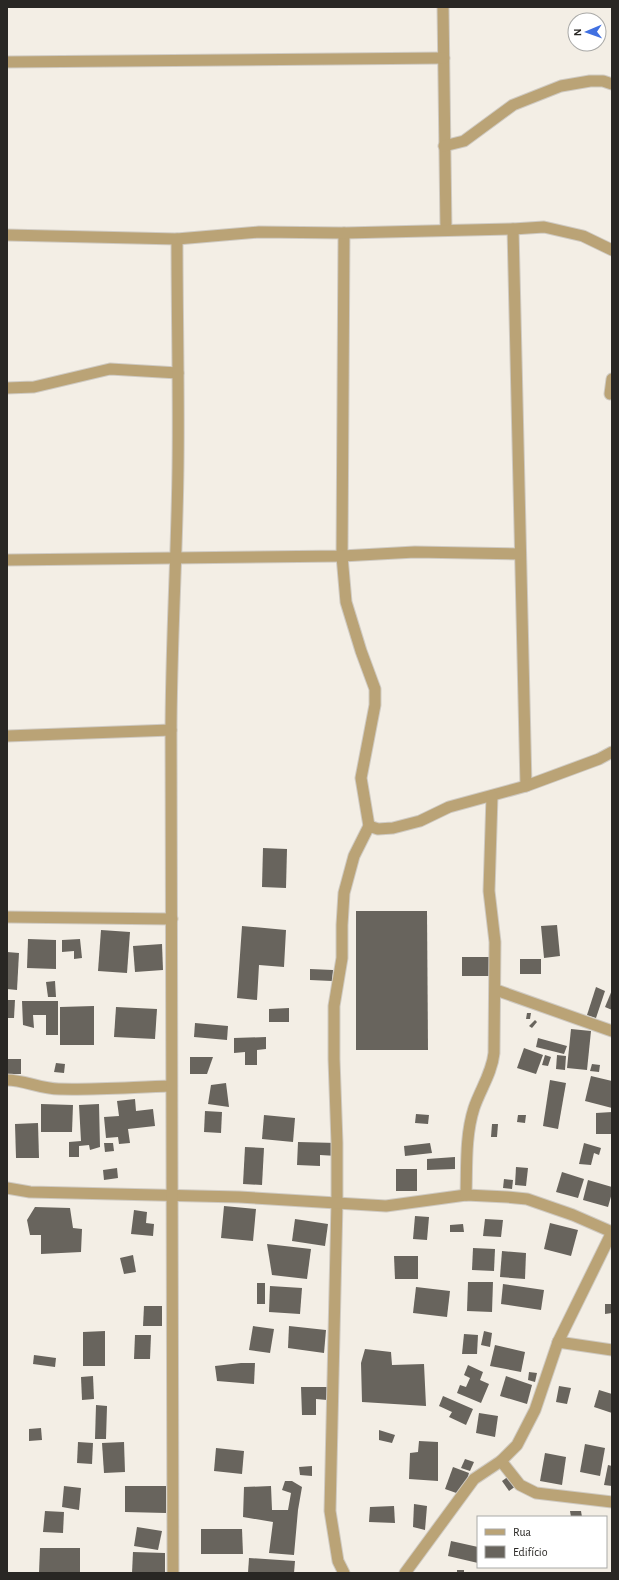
<svg xmlns="http://www.w3.org/2000/svg" width="619" height="1580" font-family="'Alegreya Sans',sans-serif">
<style>
.building{fill:#68645d}
.lines{fill:none;stroke-linecap:round;stroke-linejoin:round}
.minor-casing{stroke:#cfcac2;stroke-width:13}
.minor{stroke:#baa376;stroke-width:11}
</style>
<rect width="100%" height="100%" fill="#f3eee5"/>
<!-- building -->
<g class="building">
<path d="M263 848 287 849 286 888 262 887Z"/>
<path d="M356 911H427L428 1050H356Z"/>
<path d="M557 925 560 956 544 958 541 926Z"/>
<path d="M242 926 286 930 284 967 259 965 257 1000 237 998Z"/>
<path d="M101 930 130 932 127 973 98 971Z"/>
<path d="M28 939 56 940V969L27 968Z"/>
<path d="M80 939 82 958 74 959V951L62 952V940Z"/>
<path d="M162 944 163 970 135 972 133 946Z"/>
<path d="M7 952 19 953 17 990 7 989Z"/>
<path d="M462 957H491L490 976H462Z"/>
<rect x="520" y="959" width="21" height="15"/>
<path d="M310 969 333 970 332 981 310 980Z"/>
<path d="M55 981 56 997H48L46 982Z"/>
<path d="M596 987 605 991 596 1018 587 1015Z"/>
<path d="M612 990V1010L605 1007Z"/>
<path d="M7 1000H15L14 1018H7Z"/>
<path d="M22 1001H58V1035H46V1015H33L34 1028 23 1025Z"/>
<path d="M94 1006V1045H60V1007Z"/>
<path d="M116 1007 157 1009 155 1039 114 1037Z"/>
<path d="M289 1008V1022H269V1009Z"/>
<path d="M527 1013H531L530 1019H526Z"/>
<path d="M535 1020 537 1022 532 1028 529 1026Z"/>
<path d="M195 1023 228 1026 227 1040 194 1037Z"/>
<path d="M571 1029 591 1031 587 1070 567 1068Z"/>
<path d="M266 1037V1049L257 1050V1065H245V1052L234 1053V1038Z"/>
<path d="M538 1038 567 1046 564 1054 536 1047Z"/>
<path d="M524 1048 543 1055 536 1074 517 1068Z"/>
<path d="M545 1055 551 1057 548 1066 542 1065Z"/>
<path d="M557 1055 566 1056 565 1070 556 1069Z"/>
<path d="M190 1057H213L207 1074H190Z"/>
<rect x="7" y="1059" width="14" height="15"/>
<path d="M56 1063 65 1064 64 1073 54 1072Z"/>
<path d="M592 1064 600 1065 599 1072 590 1071Z"/>
<path d="M591 1076 612 1081V1108L585 1101Z"/>
<path d="M550 1080 566 1083 558 1129 543 1126Z"/>
<path d="M226 1083 229 1107 208 1104 211 1085Z"/>
<path d="M135 1099 136 1111 153 1109 155 1126 128 1129 130 1143 119 1144 118 1137 106 1138 104 1117 119 1116 117 1101Z"/>
<path d="M41 1104 73 1105 72 1132H41Z"/>
<path d="M99 1104 100 1147 90 1150 89 1145 79 1146V1157H69V1142L81 1141 79 1105Z"/>
<path d="M205 1111 222 1112 221 1133 204 1132Z"/>
<path d="M612 1112V1134H596V1113Z"/>
<path d="M416 1114 429 1115 428 1124 415 1123Z"/>
<path d="M264 1115 295 1118 293 1142 262 1139Z"/>
<path d="M518 1115H526L525 1123 517 1122Z"/>
<path d="M38 1123 39 1158H16L15 1124Z"/>
<path d="M492 1124H498L497 1137H491Z"/>
<path d="M298 1142 337 1143V1156L320 1155V1166L297 1165Z"/>
<path d="M104 1143H113L114 1151 105 1152Z"/>
<path d="M430 1143 432 1153 405 1156 404 1146Z"/>
<path d="M584 1143 601 1148 599 1155 594 1153 591 1165 579 1164Z"/>
<path d="M245 1147 264 1148 262 1185 243 1184Z"/>
<path d="M455 1157V1169L427 1170V1159Z"/>
<path d="M516 1167 528 1168 526 1186 515 1185Z"/>
<path d="M117 1168 118 1178 104 1180 103 1170Z"/>
<rect x="396" y="1169" width="21" height="22"/>
<path d="M562 1172 584 1179 578 1198 556 1192Z"/>
<path d="M504 1179 513 1180 512 1189 503 1188Z"/>
<path d="M588 1180 612 1187V1193L608 1207 583 1200Z"/>
<path d="M224 1206 256 1209 253 1241 221 1238Z"/>
<path d="M35 1207 70 1208 73 1228 82 1229 81 1252 41 1254V1235H30L27 1220Z"/>
<path d="M134 1210 147 1212 146 1223 154 1224 153 1236 131 1234Z"/>
<path d="M415 1216 429 1217 427 1240 413 1239Z"/>
<path d="M295 1219 328 1224 325 1246 292 1241Z"/>
<path d="M485 1219 503 1220 501 1237 483 1236Z"/>
<path d="M550 1223 578 1230 571 1256 544 1249Z"/>
<path d="M463 1224 464 1232H450V1225Z"/>
<path d="M267 1244 311 1249 307 1279 272 1275Z"/>
<path d="M473 1248 495 1249 494 1271 472 1270Z"/>
<path d="M502 1251 526 1253 525 1279 500 1277Z"/>
<path d="M133 1255 136 1272 124 1274 120 1258Z"/>
<path d="M394 1256H418V1279H395Z"/>
<path d="M468 1282H493L492 1312 467 1311Z"/>
<rect x="257" y="1283" width="8" height="21"/>
<path d="M503 1284 544 1290 541 1310 501 1304Z"/>
<path d="M270 1286 302 1288 300 1314 269 1312Z"/>
<path d="M416 1287 450 1291 447 1317 413 1313Z"/>
<path d="M605 1304H612V1313L605 1314Z"/>
<path d="M144 1306H162V1326H143Z"/>
<path d="M253 1326 274 1329 270 1353 249 1350Z"/>
<path d="M289 1326 326 1330 324 1353 288 1348Z"/>
<path d="M105 1331V1366H83V1332Z"/>
<path d="M484 1331 492 1333 490 1347 481 1345Z"/>
<path d="M464 1334 478 1335 477 1354H462Z"/>
<path d="M135 1335H151L150 1359H134Z"/>
<path d="M495 1345 525 1352 521 1372 490 1366Z"/>
<path d="M365 1349 391 1352 392 1365 424 1364 426 1406 362 1402 361 1363Z"/>
<path d="M34 1355 56 1358 55 1367 33 1364Z"/>
<path d="M241 1363H255L254 1384 217 1381 215 1366Z"/>
<path d="M468 1365 483 1372 480 1380 489 1384 481 1403 457 1393 460 1385 466 1387 470 1378 464 1375Z"/>
<path d="M529 1372 537 1373 535 1382 528 1380Z"/>
<path d="M93 1376 94 1399 82 1400 81 1377Z"/>
<path d="M506 1376 532 1385 527 1404 500 1396Z"/>
<path d="M559 1386 571 1388 567 1404 556 1402Z"/>
<path d="M301 1387H333L327 1400 316 1399V1415H302Z"/>
<path d="M599 1390 612 1394V1413L594 1407Z"/>
<path d="M443 1396 473 1409 466 1425 449 1417 452 1412 439 1406Z"/>
<path d="M96 1405 107 1406 106 1439H95Z"/>
<path d="M479 1413 498 1416 495 1437 476 1433Z"/>
<path d="M41 1428 42 1440 29 1441V1429Z"/>
<path d="M379 1430 395 1435 392 1443 379 1440Z"/>
<path d="M419 1441 438 1442V1481L409 1479 410 1453 418 1452Z"/>
<path d="M78 1442 93 1443 92 1464 77 1463Z"/>
<path d="M124 1442 125 1472 104 1473 102 1443Z"/>
<path d="M585 1444 605 1448 600 1476 580 1472Z"/>
<path d="M216 1448 244 1451 242 1474 214 1471Z"/>
<path d="M545 1453 566 1457 562 1485 540 1481Z"/>
<path d="M465 1459 474 1462 470 1471 461 1468Z"/>
<path d="M608 1465 612 1466V1486L604 1485Z"/>
<path d="M312 1466V1476L300 1475 299 1467Z"/>
<path d="M453 1467 469 1473 462 1495 445 1489Z"/>
<path d="M509 1476 516 1486 509 1491 502 1481Z"/>
<path d="M285 1481H292L302 1487 298 1510 294 1555 269 1553 273 1522 243 1517 244 1487 271 1486 272 1510H288L291 1493 282 1490Z"/>
<path d="M64 1486 81 1488 79 1510 62 1507Z"/>
<path d="M125 1486H166V1513L125 1512Z"/>
<path d="M414 1504 427 1506 425 1530 413 1527Z"/>
<path d="M394 1506 395 1523 369 1522 370 1507Z"/>
<path d="M45 1511 64 1512 63 1533 43 1532Z"/>
<path d="M570 1511H581L582 1517H571Z"/>
<path d="M137 1527 162 1531 158 1550 134 1546Z"/>
<path d="M201 1529H242L243 1554H201Z"/>
<path d="M451 1541 478 1547V1563L448 1556Z"/>
<path d="M40 1548H80V1573H39Z"/>
<path d="M133 1552 165 1553V1573H132Z"/>
<path d="M249 1558 295 1561 294 1573H248Z"/>
<rect x="457" y="1570" width="7" height="3"/>
</g>
<g class="lines">
<!-- minor casing -->
<g class="minor-casing">
<g id="minor">
<path d="M443 7 446 230"/>
<path d="M7 62 444 58"/>
<path d="M444 146 464 141 513 105 561 86 590 81H603L612 84"/>
<path d="M513 229 526 786"/>
<path d="M344 233 342 556 346 602 361 651 375 689V705L361 778 369 826 354 856 344 893 342 925V958L334 1006V1059L337 1143V1202L330 1511 338 1561 344 1573"/>
<path d="M7 235 177 239 259 232 344 233 513 229 544 227 583 236 612 250"/>
<path d="M7 388 34 387 110 369 178 373"/>
<path d="M610 394 612 379"/>
<path d="M7 560 342 556 415 552 520 554"/>
<path d="M7 736 171 730"/>
<path d="M369 826 378 829 393 828 420 821 449 807 526 786 599 759 612 752"/>
<path d="M7 917 172 919"/>
<path d="M496 990 612 1031"/>
<path d="M7 1080C24 1080 41 1089 59 1089 96 1090 134 1087 171 1086"/>
<path d="M7 1188 30 1192 239 1197 386 1206 466 1195 507 1197 527 1199 573 1215 612 1232"/>
<path d="M466 1195C467 1167 465 1136 474 1108 480 1090 492 1073 494 1053L495 942 489 891 492 796"/>
<path d="M558 1342 612 1350"/>
<path d="M501 1461 520 1485 536 1493 612 1502"/>
<path d="M173 1573C173 1294 171 1014 171 735 171 646 177 556 178 467 179 391 177 315 177 239"/>
<path d="M405 1573 474 1479 501 1461 517 1445 535 1410 558 1342 612 1232"/>
</g>
</g>
<!-- minor -->
<use href="#minor" class="minor"/>
</g>
<!-- border -->
<rect width="619" height="1580" fill="none" stroke="#292724" stroke-width="16"/>
<!-- legend -->
<rect x="477" y="1516" width="130" height="52" fill="#ffffff" stroke="#a9a9a7"/>
<rect x="485" y="1529" width="20" height="6" fill="#baa376" stroke="#a9a9a7"/>
<text x="513" y="1536" font-size="12" fill="#292724">Rua</text>
<rect x="485" y="1546" width="20" height="12" fill="#68645d" stroke="#a9a9a7"/>
<text x="513" y="1556" font-size="12" fill="#292724">Edifício</text>
<!-- north arrow -->
<g transform="translate(587 32) rotate(268)"><circle r="19" fill="#ffffff" stroke="#a9a9a7"/>
<path d="M0-3L7 15L0 10L-7 15Z" fill="#4070e1"/>
<text y="-6" font-size="11" font-weight="bold" text-anchor="middle" fill="#292724">N</text>
</g>
</svg>
